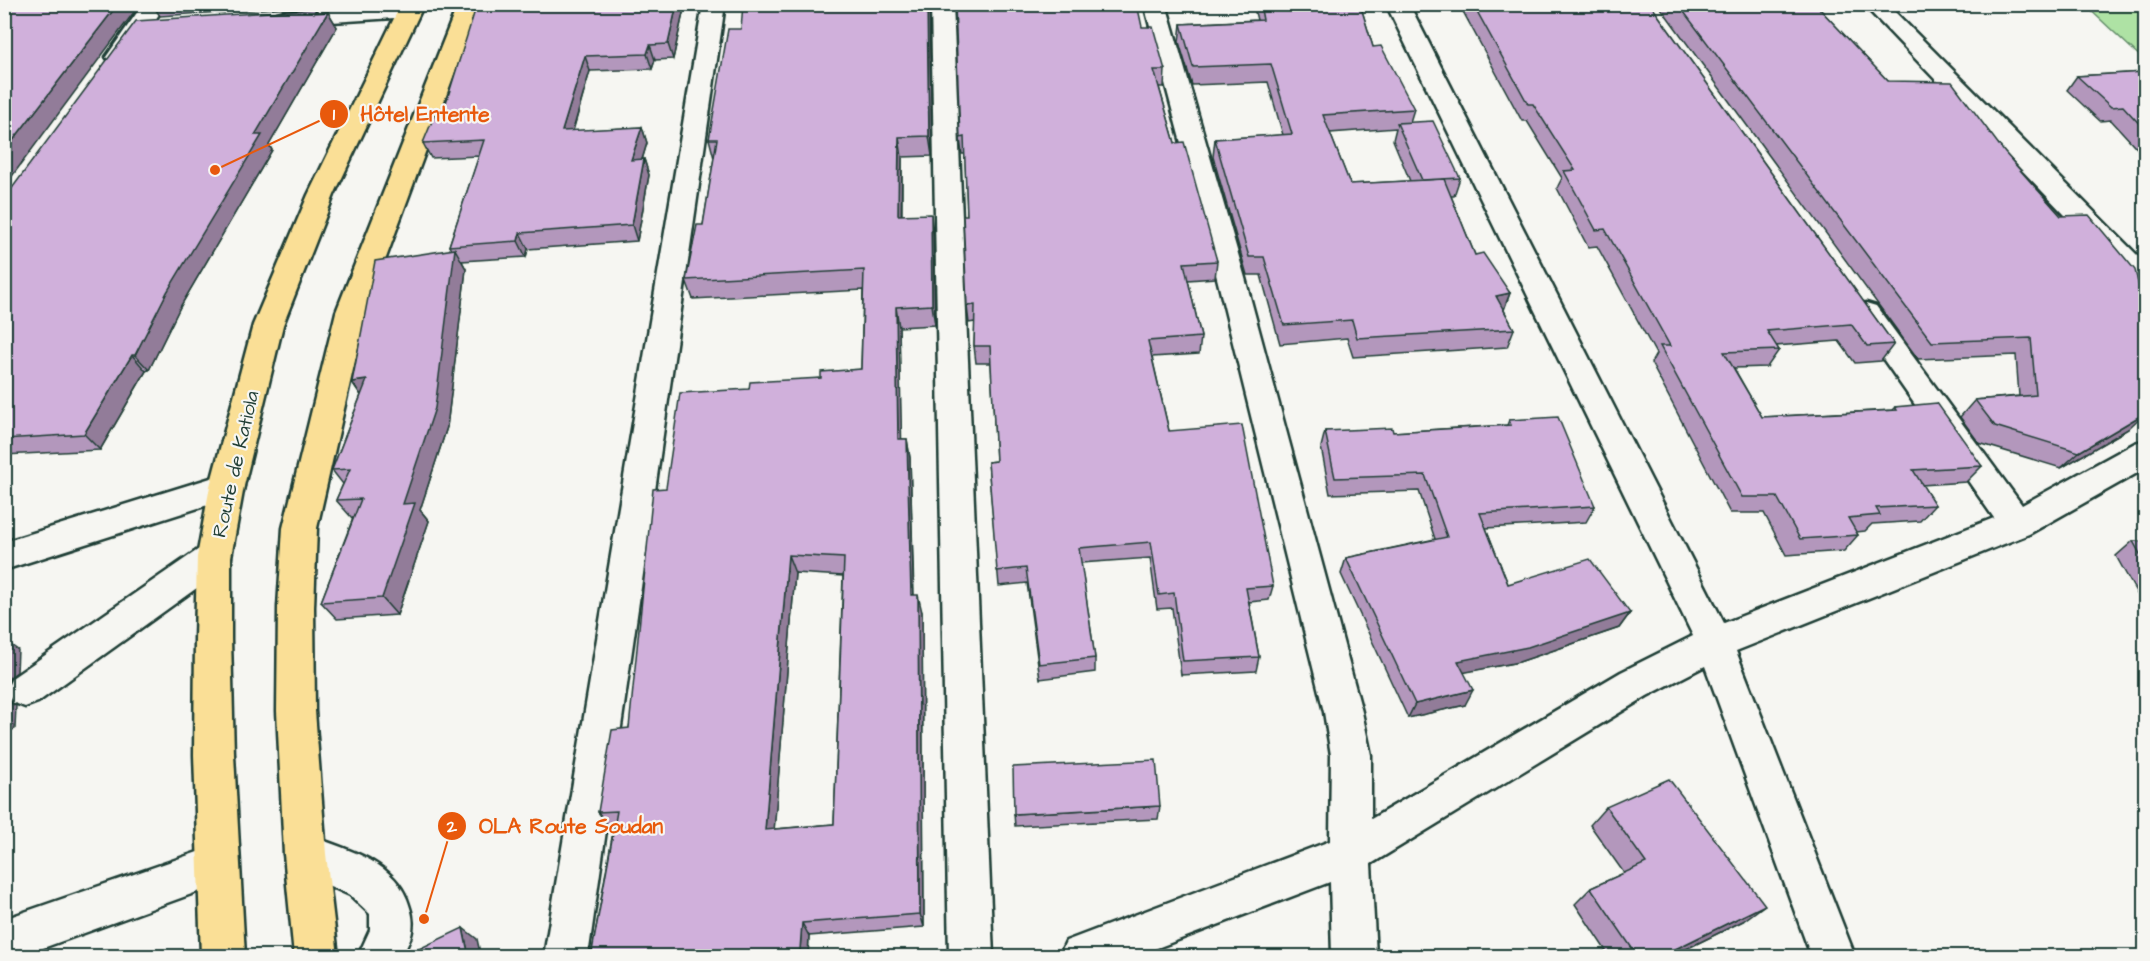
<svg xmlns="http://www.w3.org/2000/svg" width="2150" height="961" font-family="'Architects Daughter',sans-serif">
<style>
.green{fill:#aee2a4;stroke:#66906c;stroke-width:1.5}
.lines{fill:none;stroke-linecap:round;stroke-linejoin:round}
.minor-casing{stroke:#1f3d34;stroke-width:5}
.highway-casing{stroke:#1f3d34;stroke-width:5}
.minor{fill:#f6f6f2;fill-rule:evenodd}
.highway{fill:#fadf96;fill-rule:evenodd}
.wall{fill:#b397bc;stroke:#1f3d34;stroke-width:1.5;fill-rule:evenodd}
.shaded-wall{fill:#927b99;stroke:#1f3d34;stroke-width:1.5}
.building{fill:#d0b0db;stroke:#1f3d34;stroke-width:1.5;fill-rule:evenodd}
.labels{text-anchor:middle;stroke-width:4.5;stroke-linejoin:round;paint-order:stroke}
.street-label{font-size:20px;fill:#1f3d34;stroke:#f6f6f2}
.leader{fill:none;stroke:#e8590c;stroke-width:2}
.callout-dot{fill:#e8590c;stroke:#f6f6f2;stroke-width:2}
.mark-label{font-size:18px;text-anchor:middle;font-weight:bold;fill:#fff}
.callout-label{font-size:21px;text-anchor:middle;font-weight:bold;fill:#e8590c;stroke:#f6f6f2;stroke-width:4.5;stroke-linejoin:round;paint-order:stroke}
</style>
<rect width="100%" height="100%" fill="#f6f6f2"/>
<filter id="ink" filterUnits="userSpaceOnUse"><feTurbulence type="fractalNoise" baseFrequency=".0167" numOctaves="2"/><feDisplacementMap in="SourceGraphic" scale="12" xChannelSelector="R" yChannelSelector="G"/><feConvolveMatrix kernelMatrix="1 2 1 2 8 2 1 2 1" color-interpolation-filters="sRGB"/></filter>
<g filter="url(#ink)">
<!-- green -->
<path class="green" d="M2085 5H2145V61Z"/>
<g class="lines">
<!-- minor casing -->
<g class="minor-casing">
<g id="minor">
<path d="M143 4H166L126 62 118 64 110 62 106 57Z"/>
<path d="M389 4H415L421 10 418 15 410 17 285 25 277 23 274 18 277 13 285 11Z"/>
<path d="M703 4H725L588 956H544Z"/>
<path d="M931 4H953L993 956H949Z"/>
<path d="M1144 4H1166L1245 278 1362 712 1371 755V819L1621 672 1693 636 1386 4H1409L1724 623 1994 518 1856 320 1851 313 1856 306 1866 303 1876 306 2022 505 2135 443 2146 440V468L2029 534 1736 651 1855 956H1811L1705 666 1647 696 1371 864 1376 956H1332L1330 882 1136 956H1059L1066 941 1330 841 1331 755 1324 712 1217 278Z"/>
<path d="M1863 4H1887L2146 264V296L2136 293 2130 283Z"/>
<path d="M227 473 239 477 244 486 239 495 4 570V542Z"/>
<path d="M214 543 226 547 231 557 226 567 38 702 25 707 12 702 6 690 12 678 202 547Z"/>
<path d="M305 834C342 848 391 859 407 899 411 910 414 919 412 931 411 939 406 948 402 956H358L370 930V914L350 895 290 868 284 854 290 840Z"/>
<path d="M218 845 233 851 239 865 233 879 21 956H4V919Z"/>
</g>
</g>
<!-- highway casing -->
<g class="highway-casing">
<g id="highway">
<path d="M401 4H424L334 195 283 325 244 486 231 557V639L234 755 245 956H201L194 755 195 639 197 557 210 486 253 325 308 195Z"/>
<path d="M458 4H480L366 312 317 528 314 607 315 711 326 854 338 956H294L284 854 277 711 278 607 283 528 336 312Z"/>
</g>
</g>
<!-- minor -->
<use href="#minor" class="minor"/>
<!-- highway -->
<use href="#highway" class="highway"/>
</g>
<!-- wall -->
<g class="wall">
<path d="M152 4H337L160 16Z"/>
<path d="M685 4 673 59 655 60 652 69 590 71 573 131 642 127 647 143 642 160 644 159 649 175 637 241 528 249 526 257 462 261 466 269 447 427 420 510 429 521 397 615 337 619 321 602 353 518H352L336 500 343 484 332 470 361 395 352 382 451 250 449 246 479 156 431 158 423 143 444 109Z"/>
<path d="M929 4 932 156 902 157V215L933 233 935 325 899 327 901 439H907L910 458 914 595 922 612 924 927 809 936 808 957H591L614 826 609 827 598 812 629 728 666 488 749 389 821 378 861 369 863 290 693 299 686 280 703 225 714 158 709 139 741 29ZM795 573 843 576 834 824 774 829Z"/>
<path d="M1253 4H1360L1373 47 1414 109 1410 122 1460 178 1454 196H1451L1475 255 1510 293 1504 310 1514 329 1507 347 1353 357 1347 338 1280 344 1261 275H1247L1213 157 1215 139 1283 135 1268 82 1192 85 1179 42 1181 24 1257 20ZM1396 128 1393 140 1410 181 1350 184 1330 133Z"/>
<path d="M1459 4H1650L1894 344 1881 361 1855 363 1839 341 1776 346 1779 350 1767 367 1734 368 1762 417 1892 410 1895 407 1982 466 1966 482 1922 485 1935 505 1920 521 1872 524 1865 531 1856 532 1858 535 1844 551 1786 555 1764 513H1730L1651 363 1656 354 1597 246 1588 247 1557 188 1562 178 1527 121H1522Z"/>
<path d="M1658 4H1815L1888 81 2005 153 2145 312V342L2144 344 2128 429 2061 468 1979 443 1960 417 1975 400 2019 396 2016 355 1918 359Z"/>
<path d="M328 12 337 27 269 145 272 150 180 307 149 370 146 371 100 450 4 455V199L318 13Z"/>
<path d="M1142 27 1165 70 1164 87H1159L1175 143 1217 261 1215 278 1188 280 1201 337 1199 354 1152 357 1169 431 1273 586 1269 600 1249 602 1259 657 1256 671 1181 675 1172 608 1157 609 1150 558 1081 563 1095 658V672L1040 679 1027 583 999 586 988 462 996 461 991 363H976L974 346 975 322 969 323 967 306V215L965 154H962L960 138Z"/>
<path d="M2145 72V157L2111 120 2100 121 2067 90 2077 76Z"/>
<path d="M1509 420 1595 506 1586 522 1486 528 1508 584 1630 613 1619 628 1519 662 1464 672 1465 705 1408 718 1341 574 1346 558 1435 539 1419 491 1330 494 1321 447 1325 431 1393 432 1507 425Z"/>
<path d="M2133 541 2145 542V608L2116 556Z"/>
<path d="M1160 806 1158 819 1015 826 1014 814Z"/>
<path d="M1606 807 1743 921 1670 957H1610L1575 904 1591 888 1624 873 1590 825Z"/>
</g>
<!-- shaded-wall -->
<g class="shaded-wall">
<path d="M118 4H140L4 187V152Z"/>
<path d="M677 4H685L673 59 668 44Z"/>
<path d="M927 4H929L932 156 929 136Z"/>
<path d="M316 9 323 21 328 12 337 27 269 145 272 150 180 307 149 370 135 355 167 292 255 135Z"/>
<path d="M650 45 655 60 652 69 647 54Z"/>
<path d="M585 56 590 71 568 147 562 131Z"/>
<path d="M642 127 647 143 637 176 631 160Z"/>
<path d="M899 137 902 157 901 235 898 215Z"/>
<path d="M644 159 649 175 637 241 632 225Z"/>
<path d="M931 214 933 233 935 325 932 305Z"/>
<path d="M520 233 528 249 526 257 518 241Z"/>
<path d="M455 249 466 269 447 427 420 510 429 521 397 615 382 598Z"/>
<path d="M1510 293 1503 311 1496 296Z"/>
<path d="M896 307 899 327 902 458 898 439Z"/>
<path d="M132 355 146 371 100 450 84 434Z"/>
<path d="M367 380 365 401 352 382Z"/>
<path d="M2145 413 2128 429 2061 468 2079 452Z"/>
<path d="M907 439 910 458 914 613 911 595Z"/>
<path d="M788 555 795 573 773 844 765 830Z"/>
<path d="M918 595 922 612 924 927 920 914Z"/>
<path d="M1630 613 1619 628 1519 662 1451 675 1458 661Z"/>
<path d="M4 640 18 650 17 672 10 677 4 688Z"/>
<path d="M4 690 9 702 16 706 15 729 4 733Z"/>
<path d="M1473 690 1465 705 1408 718 1415 704Z"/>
<path d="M1765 905 1743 921 1670 957H1659Z"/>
<path d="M802 923 809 936 808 957H805L800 950Z"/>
<path d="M463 928 477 939 481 957H469Z"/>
</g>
<!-- building -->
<g class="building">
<path d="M4 4H118L4 152Z"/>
<path d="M477 4H677L668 44 650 45 647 54 585 56 562 131 642 127 631 160 644 159 632 225 520 233 518 241 449 246 484 140 423 143 437 109H444Z"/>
<path d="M743 4H927L929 136 899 137 898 215 931 214 932 305 896 307 898 439H907L911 595H918L920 914 802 923 800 950 697 954 676 957H591L617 811 598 812 612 730 629 728 653 489 666 488 680 393 749 389 750 382 821 378V372L861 369 864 270 686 280 697 225H703L717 139H709L728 29H741ZM788 555 844 558 834 824 765 830Z"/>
<path d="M955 4H1137L1142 27H1153L1165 70H1154L1175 143 1184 142 1217 261 1184 263 1201 337 1148 341 1169 431 1242 425 1273 586 1246 588 1259 657 1183 661 1174 593 1159 595 1151 542 1079 548 1095 658 1039 664 1026 568 997 571 988 462 996 461 990 346H974L975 305 967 306 963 215H967L964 137 960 138Z"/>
<path d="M1260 4H1360L1373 47 1381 46 1414 109 1323 115 1350 184 1444 179 1475 255 1483 253 1510 293 1496 296 1514 329 1357 338 1352 320 1284 325 1264 257H1249L1215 139 1292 134 1271 64 1193 67 1181 24 1263 20Z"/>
<path d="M1473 4H1650L1894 344 1867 346 1851 324 1767 331 1779 350 1724 352 1762 417 1897 410 1895 407 1937 403 1982 466 1913 470 1935 505 1876 508 1880 515 1848 518 1858 535 1800 539 1777 497H1742L1660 346H1670L1605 229 1596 230 1564 171 1575 170 1533 104H1528Z"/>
<path d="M1678 4H1815L1888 81 1952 82 2005 153 2061 216 2089 215 2135 270 2145 312V334H2143L2145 413 2079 452 1995 426 1975 400 2036 395 2031 338 1932 342Z"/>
<path d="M316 9 314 13 328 12 255 135H262L167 292 135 355H132L84 434 4 439V199L136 21Z"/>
<path d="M2145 72V130L2123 106 2111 107 2077 76Z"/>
<path d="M1433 121 1460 178 1422 180 1397 123Z"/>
<path d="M455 249 435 408 403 504 415 503 382 598 321 602 361 499 336 500 350 469 332 470 367 380 352 382 375 261Z"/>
<path d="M1558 417 1595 506 1480 513 1508 584 1590 559 1630 613 1528 647 1458 661 1473 690 1415 704 1346 558 1447 537 1425 475 1335 478 1325 431 1392 428 1393 432 1511 425 1509 420Z"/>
<path d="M2133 541 2145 542V563Z"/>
<path d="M1156 760 1160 806 1014 814 1013 767Z"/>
<path d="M1669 779 1765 905 1659 957H1638L1591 888 1646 863 1606 807Z"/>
<path d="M463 928 469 957H402Z"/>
</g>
</g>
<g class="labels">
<!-- street labels -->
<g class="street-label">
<text transform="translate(235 464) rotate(-77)" y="7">Route de Katiola</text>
</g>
</g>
<!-- callouts -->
<path class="leader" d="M215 170L334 114M424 919L452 826"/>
<g class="callout-dot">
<circle cx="215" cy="170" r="6"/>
<circle cx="424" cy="919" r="6"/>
<circle cx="334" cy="114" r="15"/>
<circle cx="452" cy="826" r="15"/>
</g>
<g class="mark-label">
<text x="334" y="120">1</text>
<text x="452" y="832">2</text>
</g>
<g class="callout-label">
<text x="425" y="121">Hôtel Entente</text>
<text x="571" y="833">OLA Route Soudan</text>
</g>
<!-- margin -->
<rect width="2150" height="961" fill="none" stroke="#f6f6f2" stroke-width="24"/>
<rect x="12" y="12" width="2126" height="937" fill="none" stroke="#1f3d34" stroke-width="2" filter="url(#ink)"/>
</svg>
